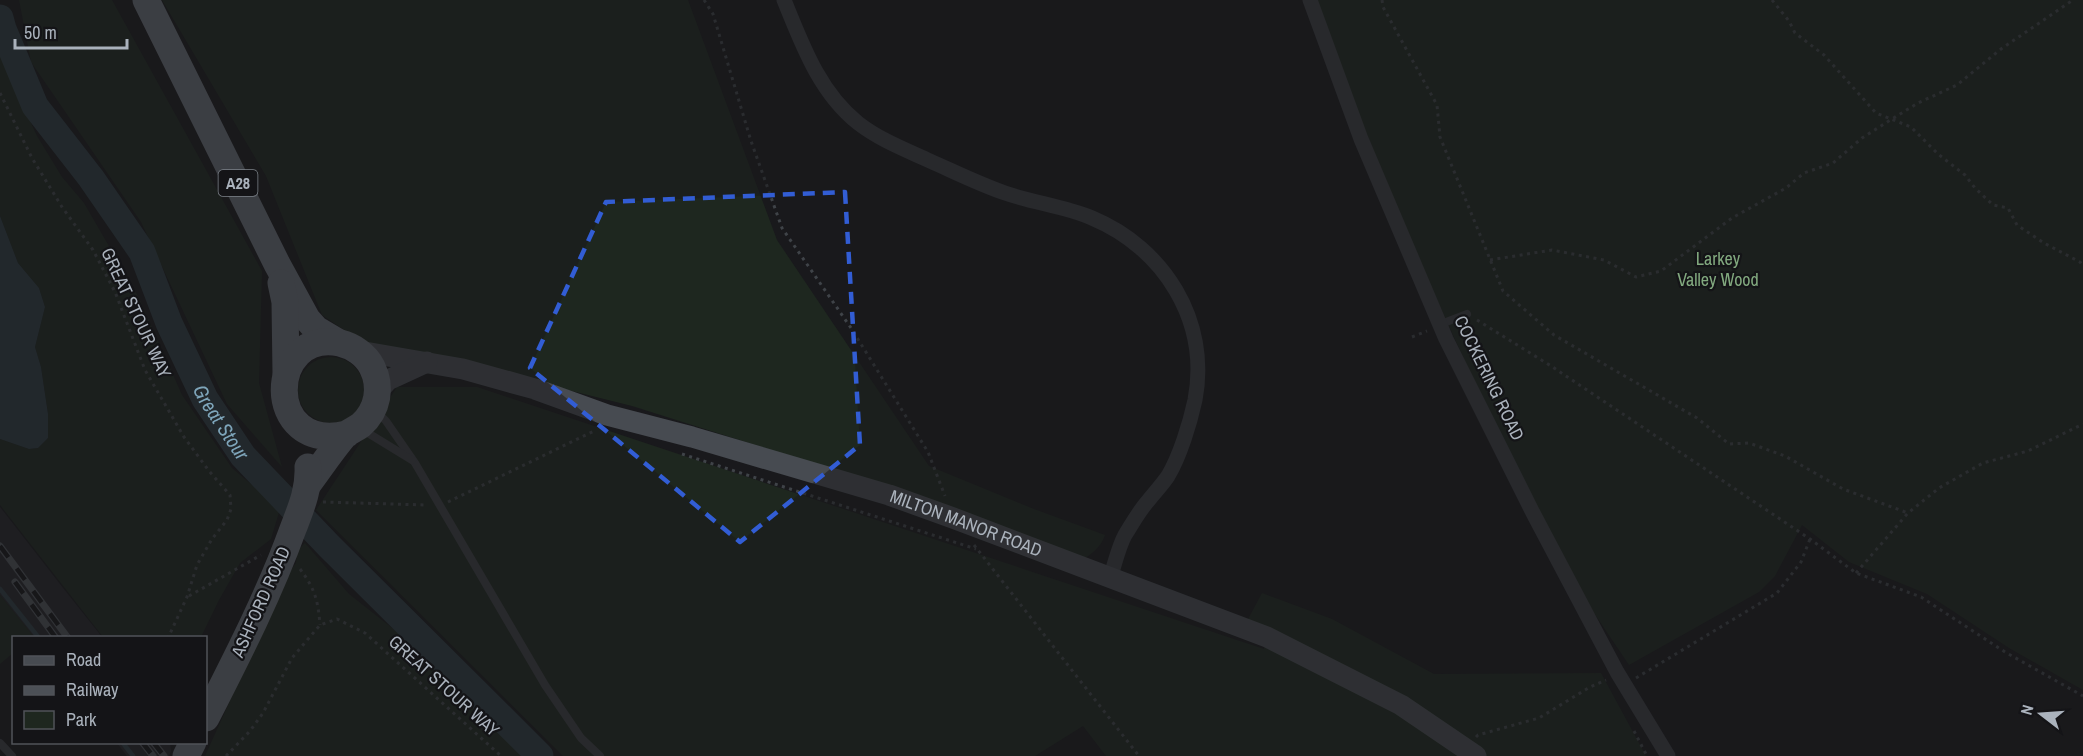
<svg xmlns="http://www.w3.org/2000/svg" width="2083" height="756" font-family="'Archivo Narrow',sans-serif">
<style>
.built{fill:#252529}
.green{fill:#1e271f}
.water{fill:#2d3b41}
.lines{fill:none;stroke-linecap:round;stroke-linejoin:round}
.stream{stroke:#2d3b41;stroke-width:4.5}
.river{stroke:#2d3b41;stroke-width:27}
.path{stroke:#3f4348;stroke-width:3;stroke-dasharray:3 4.5;stroke-linecap:butt}
.lane{stroke:#3a3c41;stroke-width:8}
.street{stroke:#3a3c41;stroke-width:15}
.secondary{stroke:#474b51;stroke-width:21}
.highway{stroke:#656a73;stroke-width:27}
.rail-casing{stroke:#4c5056;stroke-width:7}
.rail{stroke:#141417;stroke-width:4.5;stroke-dasharray:14;stroke-linecap:butt}
.marked{fill:none;stroke:#325dd4;stroke-width:4.5;stroke-dasharray:12 8;stroke-linejoin:round}
.labels{text-anchor:middle;stroke-width:4.5;stroke-linejoin:round;paint-order:stroke}
.shield{fill:#141417;stroke:#7d838a;stroke-width:1.5}
.shield-label{font-size:16px;font-weight:bold;fill:#aab2bc}
.park-label{font-size:18px;fill:#82a97f;stroke:#141417}
.street-label{font-size:18px;fill:#aab2bc;stroke:#141417}
.water-label{font-size:20px;font-style:italic;fill:#7ea5ba;stroke:#141417}
</style>
<rect width="100%" height="100%" fill="#19191c"/>
<!-- built -->
<g class="built">
<path d="M0 507 63 588 102 637H34L0 595Z"/>
<path d="M117 743H170L171 751 169 756H127Z"/>
</g>
<!-- green -->
<g class="green">
<path d="M19 0H112L262 271 259 383 282 467 227 404 141 222 31 62Z"/>
<path d="M162 0H688L777 240 929 466 1034 509 1105 535C1101 547 1092 554 1082 560L910 494 632 406 408 350 368 346 322 315 266 176Z"/>
<path d="M1316 0H2083V690L2009 648 1927 594 1849 562 1802 525 1775 576 1759 592 1629 665 1565 570 1464 359 1421 265 1363 125Z"/>
<path d="M0 56 37 136 62 177 84 203 139 298 182 395 232 468 280 509 271 539 240 563 219 600 201 637H103L0 505V439L29 449 38 448 48 438V414L41 367 35 347 45 307 39 288 18 263 0 216Z"/>
<circle cx="331" cy="390" r="33"/>
<path d="M397 387H477L1264 649 1267 631 1246 623 1262 593 1332 619 1434 674 1601 673 1646 756H1106L1083 726 1035 756H563L316 510Z"/>
<path d="M305 543 349 594 406 639 531 756H205L287 575 296 563 297 551Z"/>
<path d="M0 595 34 637 14 638 13 653 0 664Z"/>
</g>
<!-- water -->
<path class="water" d="M0 216 18 263 39 288 45 307 35 347 41 367 48 414V438L38 448 29 449 0 439Z"/>
<g class="lines">
<!-- stream -->
<g class="stream">
<path d="M0 589 39 638"/>
<path d="M122 742 133 756"/>
</g>
<!-- river -->
<path class="river" id="s1" d="M0 18 3 29 35 106 91 178 142 252 169 323 205 399 243 456 329 546 540 756"/>
<!-- path -->
<g class="path">
<path d="M704 0 713 14 751 141 782 228 851 328 928 452 945 496"/>
<path d="M1382 0 1383 7 1437 105 1440 137 1503 291 1554 335 1697 418 1729 444 1749 443 1785 456 1843 489 1908 513"/>
<path d="M1772 0 1789 21 1795 33 1824 55 1876 113 1911 127 1938 154 1965 175 1975 188 1993 205 2008 208 2017 225 2044 243 2080 262 2083 266"/>
<path d="M0 93 32 158 62 207 93 250 115 292 145 370 184 437 209 471 230 495 231 509 227 520 212 539 197 565 187 597 168 638"/>
<path d="M1490 260 1552 250 1604 260 1636 277 1661 271 1732 218 1786 188 1804 173 1833 163 1862 138 1892 119 1918 103 1957 85 2001 49 2073 0"/>
<path d="M1477 320 1551 366 1810 539 1856 573 1921 597 2005 652 2083 696"/>
<path d="M1412 337 1427 331"/>
<path d="M682 454 976 549"/>
<path d="M323 502 427 505"/>
<path d="M448 502 596 430"/>
<path d="M974 545 1139 756"/>
<path d="M300 569C315 589 318 600 320 625"/>
<path d="M1856 573 1908 513 1939 488 1983 463 2028 451 2083 424"/>
<path d="M189 596 261 555"/>
<path d="M1636 678 1777 593 1801 562 1810 539"/>
<path d="M1634 731 1647 756"/>
<path d="M1476 737 1478 735 1539 718 1590 687 1606 680"/>
<path d="M226 756 250 731 263 713 292 658 320 625 337 619 365 633 501 756"/>
</g>
<!-- lane -->
<g class="lane">
<path d="M1441 324 1467 314"/>
<path d="M376 411 386 421 415 463 545 685 581 738 600 756"/>
<path d="M363 430 412 460"/>
<path d="M0 743 12 756"/>
</g>
<!-- street -->
<g class="street">
<path d="M784 0C802 44 819 92 858 123 880 140 904 149 930 161 955 172 979 184 1005 193 1033 203 1064 206 1092 218 1164 248 1210 321 1195 400 1190 423 1180 456 1168 476 1162 485 1154 493 1148 501 1139 511 1132 524 1125 535 1118 548 1115 564 1110 578"/>
<path d="M1310 0 1361 139 1446 339 1533 513 1617 672 1668 756"/>
</g>
<!-- secondary -->
<g class="secondary">
<path id="s2" d="M359 351 463 369 535 389 607 415 692 437 889 495 953 518 1267 637 1401 705 1476 756"/>
<path d="M378 391 388 380 427 362"/>
</g>
<!-- highway -->
<g class="highway">
<path d="M146 0 277 264 307 319 316 329 338 342"/>
<path d="M281 283 285 302 286 373"/>
<path d="M309 483C321 467 332 450 345 435 350 431 356 429 361 425 378 410 382 387 372 367 366 355 353 346 340 343 267 328 262 454 347 434"/>
<path d="M206 718C237 657 269 595 293 529 301 508 309 490 308 467"/>
<path d="M186 756 193 742"/>
</g>
<!-- rail casing -->
<g class="rail-casing">
<g id="rail">
<path d="M0 546 68 638"/>
<path d="M15 582 56 638"/>
<path d="M142 742 153 756"/>
<path d="M153 742 164 756"/>
</g>
</g>
<!-- rail -->
<use href="#rail" class="rail"/>
</g>
<!-- marked area -->
<path d="M0 0H2083V756H0ZM845 192 860 445 740 542 530 368 606 202Z" fill="#19191c" fill-opacity=".55" fill-rule="evenodd"/>
<path class="marked" d="M845 192 860 445 740 542 530 368 606 202Z"/>
<g class="labels">
<!-- shield labels -->
<rect class="shield" x="218.5" y="170" width="39" height="26" rx="4.5"/>
<g class="shield-label">
<text x="238" y="189">A28</text>
</g>
<!-- park labels -->
<g class="park-label">
<text x="1718" y="265">Larkey<tspan x="1718" dy="21">Valley Wood</tspan></text>
</g>
<!-- street labels -->
<g class="street-label">
<text transform="translate(136 313) rotate(65)" y="6">GREAT STOUR WAY</text>
<text transform="translate(1489 378) rotate(64)" y="6">COCKERING ROAD</text>
<text dy="6" stroke="none"><textPath href="#s2" startOffset="632">MILTON MANOR ROAD</textPath></text>
<text transform="translate(261 602) rotate(-66)" y="6">ASHFORD ROAD</text>
<text transform="translate(444 686) rotate(42)" y="6">GREAT STOUR WAY</text>
</g>
<!-- water labels -->
<g class="water-label">
<text dy="7" stroke="none"><textPath href="#s1" startOffset="464">Great Stour</textPath></text>
</g>
</g>
<!-- legend -->
<rect x="12" y="636" width="195" height="108" fill="#141417" stroke="#505359" stroke-width="1.5"/>
<rect x="24" y="656" width="30" height="9" fill="#474b51" stroke="#505359" stroke-width="1.5"/>
<text x="66" y="666" font-size="18" fill="#aab2bc">Road</text>
<rect x="24" y="686" width="30" height="9" fill="#4c5056" stroke="#505359" stroke-width="1.5"/>
<text x="66" y="696" font-size="18" fill="#aab2bc">Railway</text>
<rect x="24" y="711" width="30" height="18" fill="#1e271f" stroke="#505359" stroke-width="1.5"/>
<text x="66" y="726" font-size="18" fill="#aab2bc">Park</text>
<!-- north arrow -->
<g transform="translate(2041 714) rotate(287)" stroke="#141417" stroke-width="4.5" paint-order="stroke">
<path d="M0-4.5L10 22L0 15L-10 22Z" fill="#aab2bc"/>
<text y="-9" font-size="16" font-weight="bold" text-anchor="middle" fill="#aab2bc">N</text>
</g>
<!-- scale -->
<path d="M15 39v9h112v-9" fill="none" stroke="#aab2bc" stroke-width="3"/>
<text x="24" y="39" font-size="18" fill="#aab2bc" stroke="#141417" stroke-width="4.5" paint-order="stroke">50 m</text>
</svg>
